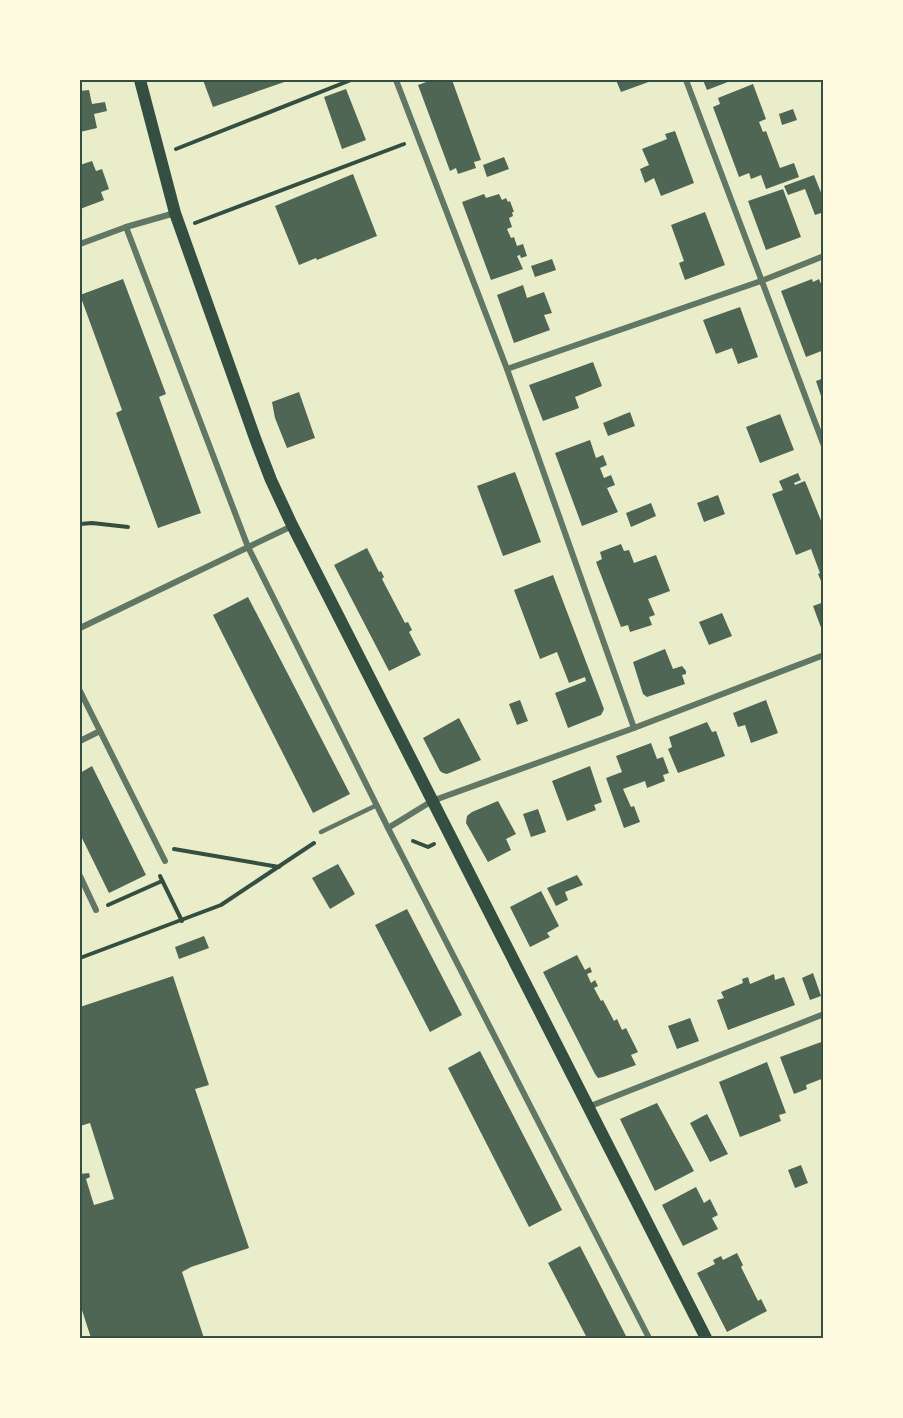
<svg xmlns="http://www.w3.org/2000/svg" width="903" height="1418" font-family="'Alegreya Sans',sans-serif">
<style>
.building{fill:#4f6655}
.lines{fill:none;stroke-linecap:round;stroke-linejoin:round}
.path{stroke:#344e41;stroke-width:4}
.service{stroke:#617663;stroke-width:4.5}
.minor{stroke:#617663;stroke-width:6}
.secondary{stroke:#344e41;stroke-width:12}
.neatline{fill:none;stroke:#344e41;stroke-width:2}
</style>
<rect width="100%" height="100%" fill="#e9edc9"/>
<!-- building -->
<g class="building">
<path d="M203 80H290L213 107Z"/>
<path d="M432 80H452L481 160 474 162 476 168 458 174 456 168 450 171 418 85Z"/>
<path d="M616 80H654L621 92Z"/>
<path d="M703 80H733L707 90Z"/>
<path d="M753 84 766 119 759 122 763 132 766 131 780 168 794 163 799 177 766 189 761 175 751 179 749 173 739 177 713 107 720 104 718 98Z"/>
<path d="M346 89 366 140 342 149 324 97Z"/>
<path d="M89 90 92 104 105 102 107 111 94 114 97 128 80 132V91Z"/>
<path d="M793 109 797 120 782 125 779 114Z"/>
<path d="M675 131 694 183 661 196 654 178 645 183 640 169 649 165 642 149 667 139 665 134Z"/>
<path d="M504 157 509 169 487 177 483 165Z"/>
<path d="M92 161 96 171 102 169 109 189 101 192 104 200 80 209V165Z"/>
<path d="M353 174 377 236 317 260 316 258 299 265 275 206Z"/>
<path d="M814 175 824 200V212L815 215 805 189 788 195 784 186Z"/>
<path d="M783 189 801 237 766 250 748 201Z"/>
<path d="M484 194 486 198 499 194 502 200 506 198 508 202 510 201 514 212H512L513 216 509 218 512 227 507 229 511 238 514 237 517 246 523 244 527 256 521 258 520 255 517 256 523 269 491 280 462 202Z"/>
<path d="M705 212 725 265 685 280 679 263 684 261 671 225Z"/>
<path d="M552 259 556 270 535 277 531 266Z"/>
<path d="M123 279 166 394 159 397 201 513 158 528 116 413 122 410 80 295Z"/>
<path d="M812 279 813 282 819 279 824 291V350L806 357 781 291Z"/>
<path d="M523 285 527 298 544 292 552 313 544 315 550 330 514 343 497 295Z"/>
<path d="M740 307 758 357 738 364 732 348 716 354 703 320Z"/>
<path d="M593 362 602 386 575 397 579 408 543 421 529 385Z"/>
<path d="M824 378V402H823L816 381Z"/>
<path d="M299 392 315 438 287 448 275 418 272 402Z"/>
<path d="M630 412 635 426 608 436 603 423Z"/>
<path d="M780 414 794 450 760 463 746 427Z"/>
<path d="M590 440 596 458 603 455 607 465 600 468 604 478 611 475 615 485 607 488 618 512 582 526 555 453Z"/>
<path d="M515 472 541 542 503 556 477 486Z"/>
<path d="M798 473 801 480 794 483 795 485 805 481 824 528V588L818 574 820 573 811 549 796 555 772 494 783 490 779 481Z"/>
<path d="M718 495 725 514 704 522 697 503Z"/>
<path d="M651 503 656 516 631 527 626 513Z"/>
<path d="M621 544 624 551 629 550 634 563 656 555 670 591 648 599 655 615 649 617 652 625 630 632 628 625 621 627 596 562 602 559 600 552Z"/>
<path d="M367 548 379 572 381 571 384 577 382 579 405 623 408 622 412 630 409 632 421 655 389 671 334 565Z"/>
<path d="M553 575 604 709 601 715 568 728 555 693 586 681 585 677 569 683 557 652 540 659 514 590Z"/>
<path d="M248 597 350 794 313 813 213 615Z"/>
<path d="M824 602V633H823L813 606Z"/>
<path d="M722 613 732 636 709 645 699 622Z"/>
<path d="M665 649 673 669 682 666 686 671V674L682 675 685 684 647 697 643 694 633 662Z"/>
<path d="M520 700 528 721 517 725 509 704Z"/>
<path d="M766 700 778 733 751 743 745 725 738 727 733 713Z"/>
<path d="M459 718 481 760 447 774 443 773 440 771 423 738Z"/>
<path d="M707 722 712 732 716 731 725 756 678 773 668 749 672 747 669 737Z"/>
<path d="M651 743 657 759 663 757 669 773 663 775 665 781 647 788 645 781 623 789 631 807 634 806 640 822 624 828 606 778 622 772 616 756Z"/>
<path d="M92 766 146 875 109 893 80 834V773Z"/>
<path d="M590 766 602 802 594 805 596 810 567 821 552 781Z"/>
<path d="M498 801 516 834 506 839 511 850 488 862 466 823 467 816 472 812Z"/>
<path d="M538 809 546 832 531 837 523 814Z"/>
<path d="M338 864 355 894 330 909 312 878Z"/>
<path d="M577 875 583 885 565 892 568 900 556 906 547 888Z"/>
<path d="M541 891 559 926 547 933 550 937 530 947 510 907Z"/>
<path d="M407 909 462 1015 430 1032 375 925Z"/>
<path d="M204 936 209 948 179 959 175 947Z"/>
<path d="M577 955 585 970 590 967 592 972 587 974 591 983 595 980 598 986 594 988 601 1001 603 1000 614 1021 617 1019 622 1030 626 1028 638 1052 631 1055 636 1065 603 1077 598 1078 595 1074 543 972Z"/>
<path d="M813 973 821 996 810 1000 802 978Z"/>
<path d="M774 974 775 980 784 977 795 1005 728 1030 717 1000 724 998 721 992 743 983 742 979 748 977 750 984Z"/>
<path d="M173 976 209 1085 195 1089 249 1248 191 1267 182 1272 204 1338H91L80 1304V1174L89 1173 90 1177 86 1179 94 1205 114 1199 90 1123 80 1126V1007Z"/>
<path d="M690 1018 699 1041 677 1049 668 1026Z"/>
<path d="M824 1041V1078L806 1085 807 1089 794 1094 780 1057Z"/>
<path d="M480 1051 562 1210 529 1227 448 1068Z"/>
<path d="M767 1062 786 1113 779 1115 781 1121 740 1137 719 1082Z"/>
<path d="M657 1103 694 1171 655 1191 620 1119Z"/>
<path d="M707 1114 728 1154 710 1162 690 1123Z"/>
<path d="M801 1165 808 1183 795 1188 788 1170Z"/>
<path d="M696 1187 704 1203 710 1199 718 1215 712 1218 718 1229 683 1246 662 1205Z"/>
<path d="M580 1246 596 1277 627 1338H587L548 1263Z"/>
<path d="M737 1253 743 1265 741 1267 758 1301 761 1299 767 1311 727 1332 697 1273 715 1264 713 1260 721 1256 723 1260Z"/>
</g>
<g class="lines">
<!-- path -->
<g class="path">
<path d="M176 149 351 80"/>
<path d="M195 223 404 144"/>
<path d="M80 524 92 523 128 527"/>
<path d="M413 841 428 847 434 844"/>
<path d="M174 849 279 867"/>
<path d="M160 876 182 921"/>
<path d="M108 905 162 881"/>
<path d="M80 958 221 905 314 843"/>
</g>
<!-- service -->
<path class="service" d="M321 832 377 805"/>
<!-- minor -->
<g class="minor">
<path d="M396 80 507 369 634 728"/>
<path d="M686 80 824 446"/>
<path d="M126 227 248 547 388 828 649 1338"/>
<path d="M80 244 126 227 175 213"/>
<path d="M507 369 761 281 824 256"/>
<path d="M80 628 292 526"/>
<path d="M80 691 165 861"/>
<path d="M80 741 100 731"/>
<path d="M388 828 432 801 634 728 824 655"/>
<path d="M80 876 96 910"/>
<path d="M588 1107 824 1014"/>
</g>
<!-- secondary -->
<path class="secondary" d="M140 80 175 213 256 441 271 480 292 525 706 1338"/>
</g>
<!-- border -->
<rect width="903" height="1418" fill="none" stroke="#fefae0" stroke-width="162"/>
<rect x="81" y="81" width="741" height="1256" class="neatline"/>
</svg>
